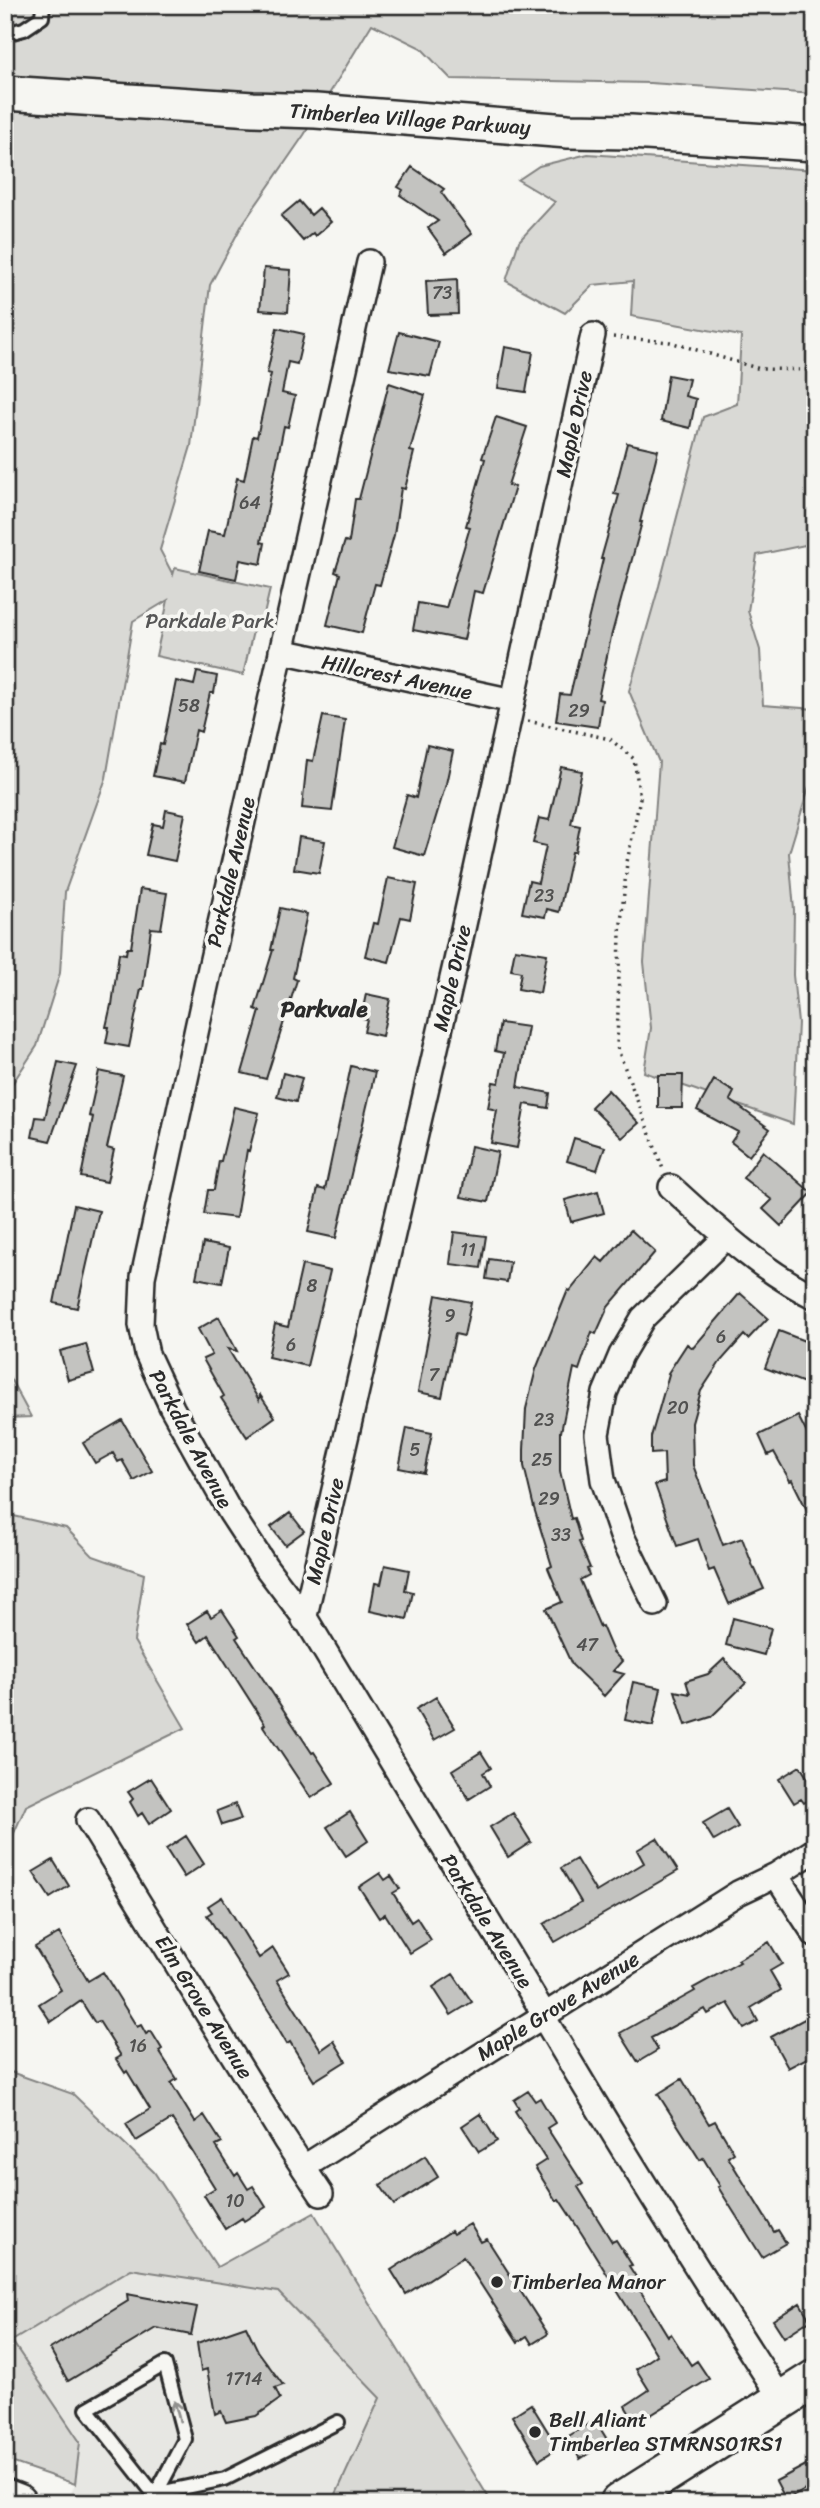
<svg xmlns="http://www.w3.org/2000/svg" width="820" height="2508" font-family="Sriracha,sans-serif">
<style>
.built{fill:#e7e7e3}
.green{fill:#d9d9d5;stroke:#828280;stroke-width:2}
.building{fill:#c3c3c0;stroke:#2b2b2b;stroke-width:2}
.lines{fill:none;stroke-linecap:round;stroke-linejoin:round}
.service-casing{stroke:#2b2b2b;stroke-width:18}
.minor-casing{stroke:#2b2b2b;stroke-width:28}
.secondary-casing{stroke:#2b2b2b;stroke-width:38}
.primary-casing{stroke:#2b2b2b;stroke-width:42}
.path{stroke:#2b2b2b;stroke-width:3.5;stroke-dasharray:2 5;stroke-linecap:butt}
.service{stroke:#f6f6f2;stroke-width:12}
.minor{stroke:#f6f6f2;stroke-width:23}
.secondary{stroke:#f6f6f2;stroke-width:33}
.primary{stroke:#f6f6f2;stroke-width:37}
.oneway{stroke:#90908e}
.poi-dot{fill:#2b2b2b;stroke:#f6f6f2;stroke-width:2.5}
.labels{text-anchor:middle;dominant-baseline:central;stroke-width:7;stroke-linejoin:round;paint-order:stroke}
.number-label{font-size:18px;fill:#515150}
.street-label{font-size:21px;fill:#2b2b2b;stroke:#f6f6f2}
.park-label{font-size:21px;fill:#565656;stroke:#f6f6f2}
.poi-label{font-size:21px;fill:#2b2b2b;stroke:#f6f6f2;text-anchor:start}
.neighbourhood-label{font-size:23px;font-weight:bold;fill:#2b2b2b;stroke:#f6f6f2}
</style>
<rect width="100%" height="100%" fill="#f6f6f2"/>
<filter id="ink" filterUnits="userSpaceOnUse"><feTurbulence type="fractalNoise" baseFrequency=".0143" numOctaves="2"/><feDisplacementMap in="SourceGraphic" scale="14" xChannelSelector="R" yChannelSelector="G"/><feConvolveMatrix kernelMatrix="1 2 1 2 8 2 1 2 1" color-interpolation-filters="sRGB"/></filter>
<g filter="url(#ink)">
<path class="built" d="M130,2269L278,2292L380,2399L332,2503H67L75,2484L12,2341Z"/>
<path class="green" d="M5,5H765L792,9L796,5H815V94L650,83L451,79L421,48L372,24L304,135L242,225L210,285L191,446L160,550L173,575L175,568L270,589L263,619L256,618L243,675L156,656L168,600L133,621L106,778L65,892L60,973L37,1046L12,1084L5,1133Z
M588,154L815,170V547L805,545L757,555L748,611L760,650L763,705L815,709V783L809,787L789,853L794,910L793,975L798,1023L793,1124L644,1072L651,1028L644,962L659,762L629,691L659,586L703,417L737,404L741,336L631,316L633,281L593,285L565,313L506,281L519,241L555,202L518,180L539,166Z
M5,1369L31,1417L5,1418Z
M5,1514L66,1528L93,1556L144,1574L134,1641L185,1728L26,1806L9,1844L5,1886Z
M5,2070L73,2094L154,2172L217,2267L314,2213L492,2503H332L380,2398L278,2292L131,2269L12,2341L80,2442L75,2484L5,2460Z"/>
<path class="building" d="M412,167L444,189L441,192L472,234L446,253L428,228L438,221L400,195L403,190L398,187Z
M299,201L311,215L319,208L331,222L315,236L313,233L303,241L281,216Z
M264,268L291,270L288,312L260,310Z
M457,279L458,314L428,315L426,281Z
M277,328L304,334L297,364L288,362L282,393L295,396L288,427L284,426L272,486L261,542L265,543L261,564L240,560L236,579L199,571L208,531L225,534L237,478L244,480L253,436L257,437L271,374L267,373Z
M399,332L439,342L430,376L389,369Z
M505,347L533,352L526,392L498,388Z
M668,375L689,379L685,396L696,399L690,428L661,421Z
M389,383L425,395L410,451L414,452L405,489L401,488L394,535L380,585L375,584L362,633L327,625L340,574L335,572L345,541L349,542L355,499H359Z
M496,417L527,427L508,485L515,487L483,593L474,591L464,640L413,630L418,603L446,608L470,527L466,526L485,459L482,458Z
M627,443L658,450L640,522H642L611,637L598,699L602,700L598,727L556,721L560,694L570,695L603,559H601L619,495L614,494Z
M197,672L217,676L214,693H210L201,732L196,730L185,782L153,776L160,744L163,745L176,681L194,685Z
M323,716L345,720L332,811L302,808L307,760L313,761Z
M427,745L453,751L446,784L424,856L392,847L407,795L416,798Z
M561,767L582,771L571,824L580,826L575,852H572L559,912L547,909L545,917L522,913L529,881L538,883L546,846L533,843L539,818L549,820Z
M166,810L185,814L175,861L146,855L153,824L163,826Z
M299,837L325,841L319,873L294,869Z
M388,878L417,884L410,919L401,917L389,962L365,956L373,923L378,924Z
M140,889L167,893L161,929L151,928L143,989H141L129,1047L106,1043L109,1027H106L111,1005H112L119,953L126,954L127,948H131Z
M280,908L307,914L293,978L297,980L266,1079L242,1073L260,1011L255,1009L273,950H271Z
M515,949L547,954L540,993L518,989L521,972L511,970Z
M366,994L390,999L382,1036L364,1032L367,1019L361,1018Z
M500,1023L528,1027L518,1087L550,1093L548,1108L525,1104L517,1148L491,1143L497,1110L488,1108L493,1082L499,1083L504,1053L495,1051Z
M58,1062L77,1066L50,1141L32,1137L36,1117L45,1118Z
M351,1066L375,1072L336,1238L308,1232L318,1188L325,1190Z
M99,1071L123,1076L107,1148L114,1150L107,1182L81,1177L93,1117L89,1116Z
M283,1073L302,1078L296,1102L277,1097Z
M658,1075H683L682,1108H658Z
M714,1080L734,1092L730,1100L770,1129L749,1156L731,1142L738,1132L697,1110Z
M608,1090L639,1123L622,1138L591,1107Z
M234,1107L259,1113L249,1151L247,1150L236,1218L204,1214L208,1190H214L219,1161H221Z
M574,1138L605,1147L597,1170L567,1161Z
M471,1146L498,1152L488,1202L461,1197Z
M763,1151L812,1193L781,1226L763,1209L772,1200L743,1178Z
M598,1191L604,1213L571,1222L565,1200Z
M74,1205L99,1211L77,1308L54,1303Z
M631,1230L655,1252L608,1307L596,1334L592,1332L579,1370L574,1368L561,1432H560V1471L571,1519L574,1518L581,1541L579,1542L590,1568L587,1569L589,1575L580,1580L600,1627L602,1626L613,1652L622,1661L613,1671L624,1674L604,1696L572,1665L546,1609L562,1602L548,1568L552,1566L534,1508L524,1466V1450L526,1409L536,1369L568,1290L570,1291L597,1257L603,1262Z
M454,1232L486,1236L481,1268L450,1264Z
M203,1243L229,1248L222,1283L196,1278Z
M489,1259L510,1262L507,1282L486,1279Z
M302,1265L330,1271L307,1366L268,1357L275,1324L288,1327Z
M740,1293L768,1318L748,1339L744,1335L720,1362L701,1391L692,1423L693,1465L723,1545L742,1538L754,1569H755L764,1589L729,1604L714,1569L709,1571L698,1539L677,1546L655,1485L665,1482L664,1453L651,1454V1437L669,1374L668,1373L687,1344L693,1348Z
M436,1295L471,1302L464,1336L455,1334L442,1397L418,1392Z
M219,1317L237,1351L228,1349L259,1400L260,1395L275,1417L247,1437L221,1398L224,1396L203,1359L212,1355L198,1329Z
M779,1331L815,1345V1387L765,1368Z
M86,1344L94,1373L68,1380L60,1351Z
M798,1416L815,1449V1526L792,1480L790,1481L774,1452L768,1455L759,1435Z
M122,1420L152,1471L134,1481L122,1460L118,1462L113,1453L95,1463L83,1443Z
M407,1428L432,1433L424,1473L399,1468Z
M290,1513L304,1531L285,1545L271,1527Z
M385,1565L409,1570L405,1590L413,1592L407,1619L370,1611L375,1583L381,1584Z
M222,1610L239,1636L236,1638L312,1753L314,1752L334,1783L311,1798L263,1726L265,1724L208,1635L199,1642L187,1624L207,1611L211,1617Z
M733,1618L771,1628L764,1655L726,1645Z
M724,1659L746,1683L711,1717L686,1725L675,1691L690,1694L686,1681L708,1674Z
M633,1682L661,1688L653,1726L625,1720Z
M436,1697L455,1728L434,1740L416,1709Z
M481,1752L491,1768L483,1773L490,1786L469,1799L452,1770Z
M800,1766L815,1790V1796L804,1803L801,1799L794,1803L779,1779Z
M151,1778L171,1809L149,1824L142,1813L138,1816L130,1802L133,1799L128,1792Z
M235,1804L241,1819L222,1825L217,1811Z
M727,1809L738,1827L714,1841L703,1823Z
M350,1812L368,1841L346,1856L327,1827Z
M513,1813L531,1842L508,1857L490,1827Z
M186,1836L204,1864L184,1877L166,1849Z
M657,1838L678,1871L555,1942L544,1924L581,1902L561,1868L576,1859L596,1892L644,1863L637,1850Z
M53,1860L69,1886L50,1898L33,1872Z
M380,1873L385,1880L391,1876L400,1889L393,1893L411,1922L417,1918L431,1940L410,1953L385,1914L379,1918L359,1887Z
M222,1897L259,1958L273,1948L289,1973L277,1980L321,2050L334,2041L346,2061L314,2081L290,2042L287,2044L271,2017L272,2016L207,1915L212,1912L208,1906Z
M59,1933L88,1981L103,1972L137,2027L141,2025L146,2034L151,2031L162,2049L159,2051L177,2079L171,2083L195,2122L204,2115L222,2143L216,2146L235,2176L238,2173L248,2189L253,2186L266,2207L244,2221L242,2218L225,2229L204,2195L215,2188L172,2119L136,2141L126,2124L150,2109L127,2071L125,2073L116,2059L121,2056L99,2021L95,2023L81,2001L51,2022L39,2004L61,1990L35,1947Z
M769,1942L782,1964L770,1971L781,1990L751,2008L758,2021L744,2029L728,2003L708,2014L705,2009L651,2038L658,2050L638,2062L620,2033L695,1991L693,1988L740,1962L738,1960Z
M453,1974L472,2002L451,2015L433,1987Z
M808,2017L815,2030V2054L788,2068L771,2037Z
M682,2079L709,2124L715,2121L734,2153L728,2157L774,2232L778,2230L786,2243L762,2257L718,2187L720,2186L703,2158L700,2160L658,2094Z
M528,2091L535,2101L540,2098L555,2123L547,2128L583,2184L578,2187L612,2242L616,2240L632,2265L629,2266L638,2280L635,2282L668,2336L671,2334L691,2365L697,2361L709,2379L636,2424L625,2406L649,2390L636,2369L657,2355L582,2234L559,2199L556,2201L535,2167L546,2160L515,2111L519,2108L514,2100Z
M480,2114L497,2141L479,2152L462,2126Z
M425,2156L438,2177L394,2205L380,2185Z
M470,2224L481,2242L487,2239L548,2334L532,2344L527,2336L518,2342L463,2257L406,2294L391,2270L451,2231L453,2234Z
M127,2294L197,2307L191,2335L156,2328L68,2381L50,2349L128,2301Z
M800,2303L810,2320L784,2337L773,2320Z
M246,2326L258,2351L283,2385L275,2388L280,2399L256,2416L226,2422L221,2411L215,2414L207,2369L201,2371L197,2343Z
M531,2404L558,2448L539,2460L512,2416Z
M595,2420L608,2441L580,2459L567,2437Z
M806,2465L815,2485L786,2500L776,2481Z"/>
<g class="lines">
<g class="service-casing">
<path id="service" d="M5,34L24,29L42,17L43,5
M154,2494L225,2479L338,2422
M151,2503L185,2439L165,2364L87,2409L154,2494"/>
</g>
<g class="minor-casing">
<path id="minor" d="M369,262L210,968L143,1277L141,1325L147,1354L172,1408L230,1512L266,1567L307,1621L544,2014V2018C620,2147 700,2274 782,2400
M281,651L513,701
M671,1187C716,1228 760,1270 815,1297
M655,1604L622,1536L603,1480L597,1434L605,1393L621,1355L643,1318L726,1237
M304,1620L456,961L593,335
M88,1820L285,2140L321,2194
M776,1875L815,1935
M304,2167L738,1893L776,1875L815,1850"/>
</g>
<g class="secondary-casing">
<path id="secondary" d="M5,93L253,109L316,111L568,131L631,132L815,144"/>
</g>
<g class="primary-casing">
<path id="primary" d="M5,2498L18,2503
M619,2503L815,2379"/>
</g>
<path class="path" d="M613,337L670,342L760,369L815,370
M528,721L610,739L634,759L640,798L627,862L620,933L617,1047L663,1169"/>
<use href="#service" class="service"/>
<use href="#minor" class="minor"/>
<use href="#secondary" class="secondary"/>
<use href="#primary" class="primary"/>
</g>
<defs><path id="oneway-shaft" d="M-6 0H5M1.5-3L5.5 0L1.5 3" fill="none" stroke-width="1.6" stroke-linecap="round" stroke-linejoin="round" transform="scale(1.75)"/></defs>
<use class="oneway" href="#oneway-shaft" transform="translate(177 2411) rotate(-105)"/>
</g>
<g class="poi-dot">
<circle cx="497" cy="2282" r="7"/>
<circle cx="535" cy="2432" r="7"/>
</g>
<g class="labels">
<g class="number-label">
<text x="442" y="293">73</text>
<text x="250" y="503">64</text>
<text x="189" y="706">58</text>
<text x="579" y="711">29</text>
<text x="544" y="896">23</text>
<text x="468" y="1250">11</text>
<text x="312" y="1286">8</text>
<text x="450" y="1316">9</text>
<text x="721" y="1337">6</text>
<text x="291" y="1345">6</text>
<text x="434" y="1375">7</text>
<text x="678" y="1408">20</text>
<text x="544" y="1420">23</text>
<text x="415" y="1450">5</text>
<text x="542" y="1460">25</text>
<text x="549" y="1499">29</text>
<text x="561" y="1535">33</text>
<text x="587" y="1645">47</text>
<text x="138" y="2046">16</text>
<text x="235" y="2201">10</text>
<text x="244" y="2379">1714</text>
</g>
<g class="street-label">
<text transform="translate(410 119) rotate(4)">Timberlea Village Parkway</text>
<text transform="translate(574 424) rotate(-78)">Maple Drive</text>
<text transform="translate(397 677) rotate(12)">Hillcrest Avenue</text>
<text transform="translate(231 872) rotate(-77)">Parkdale Avenue</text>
<text transform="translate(452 978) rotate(-77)">Maple Drive</text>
<text transform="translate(191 1439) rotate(62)">Parkdale Avenue</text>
<text transform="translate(325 1531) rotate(-77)">Maple Drive</text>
<text transform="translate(487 1921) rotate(58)">Parkdale Avenue</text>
<text transform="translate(558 2006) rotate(-32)">Maple Grove Avenue</text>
<text transform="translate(204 2007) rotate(58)">Elm Grove Avenue</text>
</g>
<g class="park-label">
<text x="210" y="621">Parkdale Park</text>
</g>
<g class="poi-label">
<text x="511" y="2282">Timberlea Manor</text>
<text x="549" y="2420">Bell Aliant<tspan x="549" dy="24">Timberlea STMRNS01RS1</tspan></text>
</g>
<g class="neighbourhood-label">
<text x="324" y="1009">Parkvale</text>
</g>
</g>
<rect width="820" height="2508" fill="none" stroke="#f6f6f2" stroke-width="28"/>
<rect x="14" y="14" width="792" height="2480" fill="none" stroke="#2b2b2b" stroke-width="2.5" filter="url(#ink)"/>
</svg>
